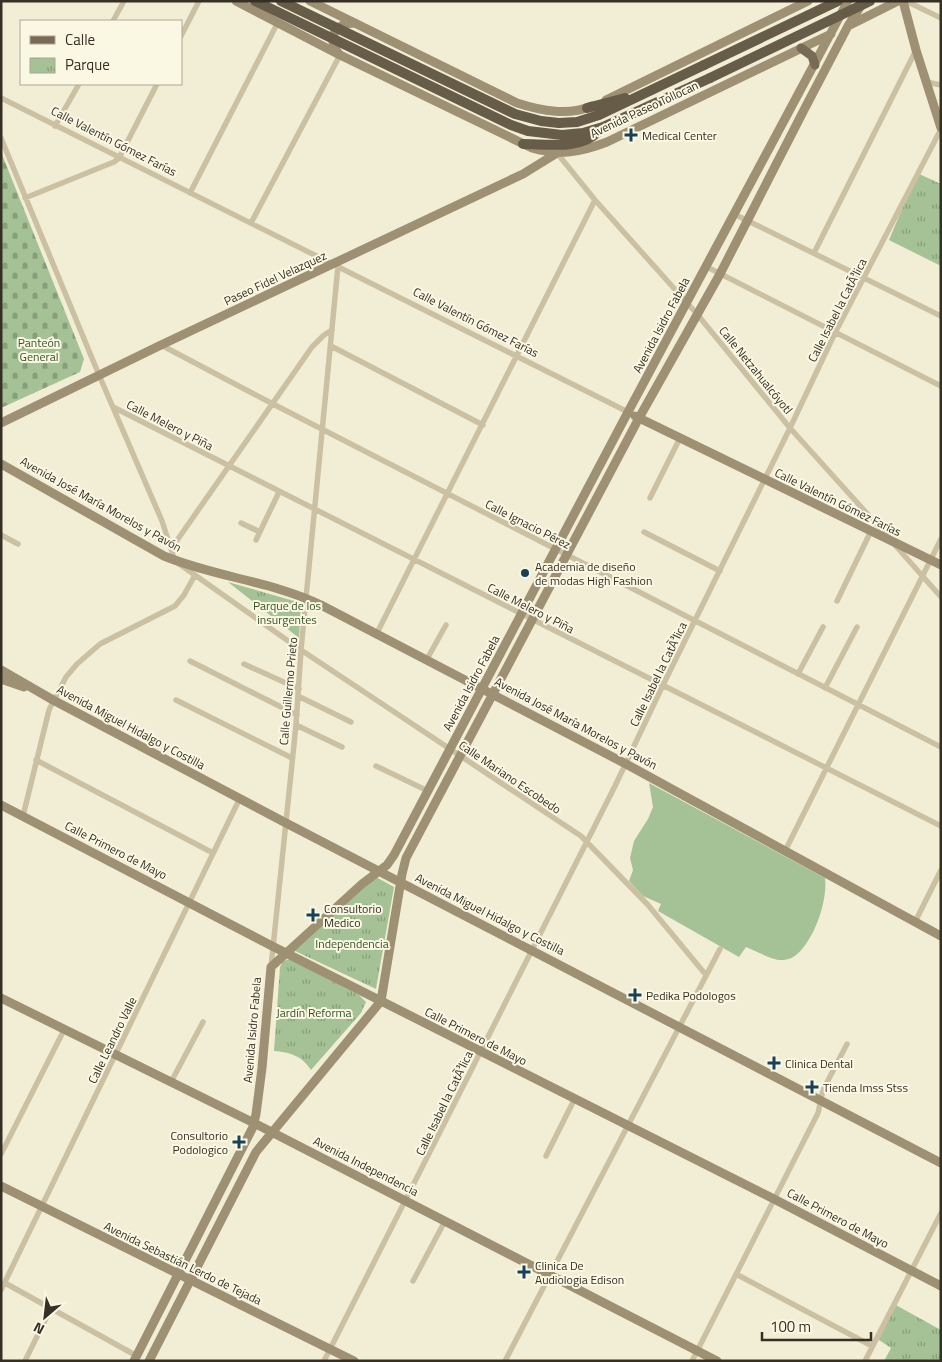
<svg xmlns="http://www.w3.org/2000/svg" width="942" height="1362" font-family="'Titillium Web',sans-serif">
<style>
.grass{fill:#a5c296}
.cemetery{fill:url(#cemetery-stones)}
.park{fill:url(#park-tufts)}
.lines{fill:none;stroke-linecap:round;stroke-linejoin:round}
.minor{stroke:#cbc1a2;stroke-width:5.5}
.secondary{stroke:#9e9073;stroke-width:9}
.primary{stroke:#786b55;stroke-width:9}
.trunk{stroke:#675c48;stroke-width:10}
.trunk-bridge{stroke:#675c48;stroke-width:10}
.poi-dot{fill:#184058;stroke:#faf7e3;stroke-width:2}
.labels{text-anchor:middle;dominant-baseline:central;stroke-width:4;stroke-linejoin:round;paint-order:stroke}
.street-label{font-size:12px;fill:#352f25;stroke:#faf7e3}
.poi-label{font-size:12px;fill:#352f25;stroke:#faf7e3;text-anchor:start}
.park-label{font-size:12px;fill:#365427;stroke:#faf7e3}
</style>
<defs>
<pattern id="cemetery-stones" width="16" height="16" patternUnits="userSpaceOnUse" patternTransform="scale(1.25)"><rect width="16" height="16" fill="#a5c296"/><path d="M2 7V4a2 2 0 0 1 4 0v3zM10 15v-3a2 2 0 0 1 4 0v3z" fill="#879e7a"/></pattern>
<pattern id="park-tufts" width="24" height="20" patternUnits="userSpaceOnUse" patternTransform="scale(1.25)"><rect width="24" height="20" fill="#a5c296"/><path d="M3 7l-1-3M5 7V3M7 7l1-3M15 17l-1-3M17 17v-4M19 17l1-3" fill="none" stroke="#879e7a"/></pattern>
</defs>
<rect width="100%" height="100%" fill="#f2eed6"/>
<path class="grass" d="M649,783L825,878C828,900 814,941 796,955C793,958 786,960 782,960C774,961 754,950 746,947L739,957L658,911L661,904L643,896L629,881L633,870L630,858L634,841L648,819L653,807Z"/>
<path class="cemetery" d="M1,152L84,359L80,372L1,408Z"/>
<path class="park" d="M917,173L941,184V262L939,265L889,240Z
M228,582L301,603L299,638Z
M376,877L394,887L376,989L295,951Z
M290,959L359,995L366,1002L361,1013L311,1070C302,1056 290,1052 274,1051L280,967L283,961Z
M894,1304L941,1330V1361H884L891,1348L876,1338Z"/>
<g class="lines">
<path class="minor" d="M906,1L941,18
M113,21L124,1
M181,36L199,1
M926,82L941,85
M1,98L628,412
M55,126L79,84
M1,138L99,375L162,521L175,561L301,650L581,836L648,905L706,975
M557,153L595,200L697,314L790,428L889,538
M190,193L277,24
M25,198L114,162L119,158L157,84
M734,214L941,316
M251,223L340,55
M814,253L916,50
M707,267L941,386
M161,345L273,404L941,747
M331,346L483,425
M113,407L941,826
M650,498L680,438
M241,523L260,532
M644,532L720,571
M1,535L18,544
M256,540L279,492
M895,545L941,597
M171,549L312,347L324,335L332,330
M837,601L871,531
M377,633L595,200
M427,659L446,625
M190,661L297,715
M244,664L299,689
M798,674L823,627
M825,688L857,627
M298,696L351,722
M176,700L292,758
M296,725L342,747
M36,760L213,853
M376,766L428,791
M23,816L49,710L66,677L77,664L100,644L175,606L184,595L195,575
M785,851L941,539
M915,922L941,870
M271,967L296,725L301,650L338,266
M171,1082L203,1022
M1,1154L64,1030
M546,1156L574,1100
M736,1274L872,1346
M413,1281L445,1221
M5,1283L137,1356
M1,1290L240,798
M25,1361L51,1308
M324,1361L615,786L663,685L790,428L835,333L941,129
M505,1361L720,949
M692,1361L818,1113L823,1090L847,1044
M865,1361L941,1213"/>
<path class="secondary" d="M236,1L340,55L532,148C559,156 581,152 607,142L831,34
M310,1L517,103C542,111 568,116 592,106
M903,1L916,50L941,128
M850,25L898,1
M340,55C326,39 334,23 355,23
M606,100L808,1
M635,416L941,565
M1,423L161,345L523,174L557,153
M1,464L164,556C215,577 271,581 321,605L626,764L941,936
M1,670L53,700L286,823L941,1163
M1,679L24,687
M1,805L272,946L774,1199L941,1286
M1,998L254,1123L717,1361
M1,1186L354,1361
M134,1361L253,1127L256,1114L262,1068L271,967L362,884L387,865L394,855L628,412L848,1
M149,1361L256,1152L381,1001L402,874L406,858L639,418L720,274L805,108L848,26L862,4"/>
<path class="primary" d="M801,48L812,56L815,65"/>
<path class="trunk" d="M587,108L625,98
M559,123L577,122L599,115L704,65
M562,135L583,133L603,127L710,78
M523,144C547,144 580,150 598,132"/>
<path class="trunk-bridge" d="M255,1L511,125L528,131L562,135
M281,1L515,114L541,121L559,123
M704,65L838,1
M710,78L870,1"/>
</g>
<g class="poi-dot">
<path d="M628.5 127.5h5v5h5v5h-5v5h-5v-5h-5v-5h5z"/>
<circle cx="525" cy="573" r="5"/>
<path d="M310.5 907.5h5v5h5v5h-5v5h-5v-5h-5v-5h5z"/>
<path d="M632.5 987.5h5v5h5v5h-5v5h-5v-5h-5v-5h5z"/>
<path d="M771.5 1055.5h5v5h5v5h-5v5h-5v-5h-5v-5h5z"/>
<path d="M809.5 1079.5h5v5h5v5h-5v5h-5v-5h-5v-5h5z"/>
<path d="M236.5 1134.5h5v5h5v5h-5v5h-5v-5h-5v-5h5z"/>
<path d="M521.5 1264.5h5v5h5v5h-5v5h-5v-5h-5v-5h5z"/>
</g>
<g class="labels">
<g class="street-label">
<text transform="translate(644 109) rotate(-25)">Avenida Paseo Tollocan</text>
<text transform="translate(114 141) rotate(27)">Calle Valentín Gómez Farías</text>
<text transform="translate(275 278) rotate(-25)">Paseo Fidel Velazquez</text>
<text transform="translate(837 310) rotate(-63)">Calle Isabel la CatÃ³lica</text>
<text transform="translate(476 322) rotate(27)">Calle Valentín Gómez Farías</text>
<text transform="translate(661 325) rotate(-62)">Avenida Isidro Fabela</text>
<text transform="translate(756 370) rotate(51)">Calle Netzahualcóyotl</text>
<text transform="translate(170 425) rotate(27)">Calle Melero y Piña</text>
<text transform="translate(838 502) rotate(26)">Calle Valentín Gómez Farías</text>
<text transform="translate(101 504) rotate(29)">Avenida José María Morelos y Pavón</text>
<text transform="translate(528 524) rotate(27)">Calle Ignacio Pérez</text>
<text transform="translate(531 608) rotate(27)">Calle Melero y Piña</text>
<text transform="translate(658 674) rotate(-64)">Calle Isabel la CatÃ³lica</text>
<text transform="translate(471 683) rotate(-62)">Avenida Isidro Fabela</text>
<text transform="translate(288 691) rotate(-85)">Calle Guillermo Prieto</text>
<text transform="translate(576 723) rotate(28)">Avenida José María Morelos y Pavón</text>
<text transform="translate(131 727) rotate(28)">Avenida Miguel Hidalgo y Costilla</text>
<text transform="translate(510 777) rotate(34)">Calle Mariano Escobedo</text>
<text transform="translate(116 850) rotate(27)">Calle Primero de Mayo</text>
<text transform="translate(490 914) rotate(27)">Avenida Miguel Hidalgo y Costilla</text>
<text transform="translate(252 1030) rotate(-85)">Avenida Isidro Fabela</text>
<text transform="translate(476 1036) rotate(27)">Calle Primero de Mayo</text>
<text transform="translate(112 1040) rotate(-64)">Calle Leandro Valle</text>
<text transform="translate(444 1103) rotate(-64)">Calle Isabel la CatÃ³lica</text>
<text transform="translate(366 1166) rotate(27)">Avenida Independencia</text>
<text transform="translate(838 1218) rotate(28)">Calle Primero de Mayo</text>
<text transform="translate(183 1263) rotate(26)">Avenida Sebastián Lerdo de Tejada</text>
</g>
<g class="poi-label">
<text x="642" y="135">Medical Center</text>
<text x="535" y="566">Academia de diseño<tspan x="535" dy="14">de modas High Fashion</tspan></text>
<text x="324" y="908">Consultorio<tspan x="324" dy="14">Medico</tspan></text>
<text x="646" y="995">Pedika Podologos</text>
<text x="785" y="1063">Clinica Dental</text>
<text x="823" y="1087">Tienda Imss Stss</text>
<text x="228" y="1135" text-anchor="end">Consultorio<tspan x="228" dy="14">Podologico</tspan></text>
<text x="535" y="1265">Clinica De<tspan x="535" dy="14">Audiologia Edison</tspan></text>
</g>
<g class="park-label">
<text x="39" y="342">Panteón<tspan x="39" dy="14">General</tspan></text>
<text x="287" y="605">Parque de los<tspan x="287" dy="14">insurgentes</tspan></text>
<text x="352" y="943">Independencia</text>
<text x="314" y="1012">Jardín Reforma</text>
</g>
</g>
<rect width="942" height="1362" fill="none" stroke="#352f25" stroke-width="5"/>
<rect x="20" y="20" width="162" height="65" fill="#faf7e3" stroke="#aba797"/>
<rect x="30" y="36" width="25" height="8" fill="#786b55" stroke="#aba797"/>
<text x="65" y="45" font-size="15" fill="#352f25">Calle</text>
<rect x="30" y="58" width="25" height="15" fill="url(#park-tufts)" stroke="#aba797"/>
<text x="65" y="70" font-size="15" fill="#352f25">Parque</text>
<g transform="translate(45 1317) rotate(208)" stroke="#faf7e3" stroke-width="4" paint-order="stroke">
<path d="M0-4L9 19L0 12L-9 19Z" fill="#352f25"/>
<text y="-8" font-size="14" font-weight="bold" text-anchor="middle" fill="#352f25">N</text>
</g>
<path d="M762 1332v8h109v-8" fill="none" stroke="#352f25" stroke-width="2.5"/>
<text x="770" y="1332" font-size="15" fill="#352f25" stroke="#faf7e3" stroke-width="4" paint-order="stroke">100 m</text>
</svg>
